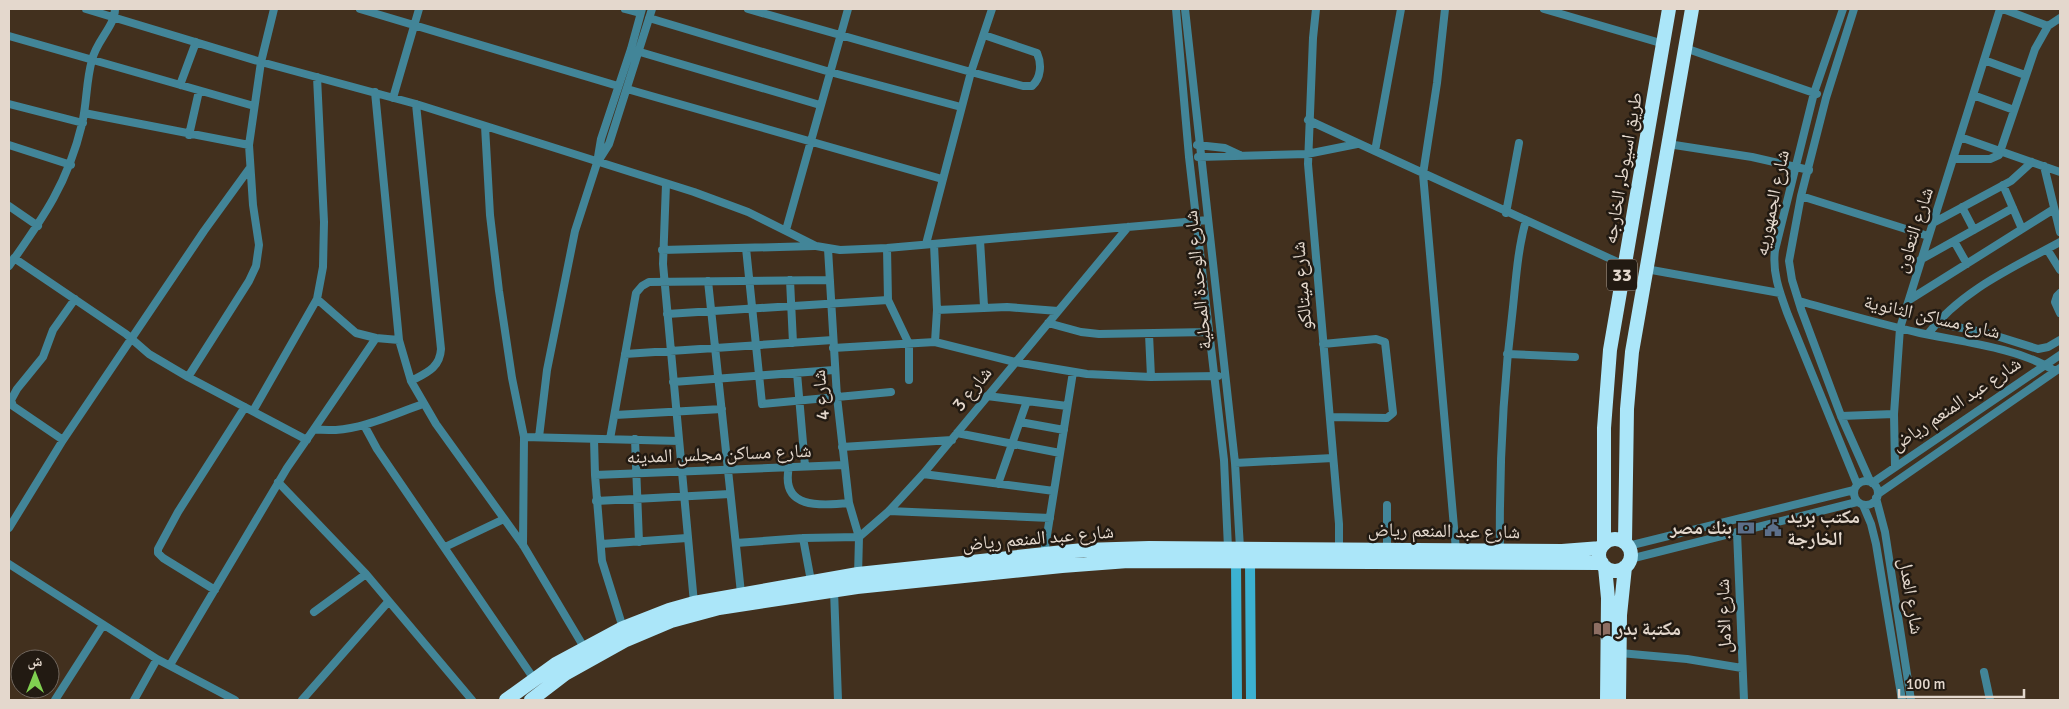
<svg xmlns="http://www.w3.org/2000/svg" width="2069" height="709" font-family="Signika,'Noto Naskh Arabic',sans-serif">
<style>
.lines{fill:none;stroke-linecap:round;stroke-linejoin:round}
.street{stroke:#428598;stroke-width:8}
.secondary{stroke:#3cb1d1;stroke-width:10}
.highway{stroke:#abe6f9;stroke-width:14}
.labels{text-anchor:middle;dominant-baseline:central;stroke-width:5;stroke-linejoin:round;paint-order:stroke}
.shield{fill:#221a12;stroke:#aa9f95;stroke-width:1}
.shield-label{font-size:18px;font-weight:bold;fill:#e4d8cd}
.street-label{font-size:19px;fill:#e4d8cd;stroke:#221a12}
.poi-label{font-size:19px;font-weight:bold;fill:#e4d8cd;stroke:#221a12;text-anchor:start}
</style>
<rect width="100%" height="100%" fill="#42301e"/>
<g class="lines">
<path class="street" d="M86,9L261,62L416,104L694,192L748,212L816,246L840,250L887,248L1208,220
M360,9L618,86
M625,9L640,13
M748,9L971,72L1023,86H1032C1041,78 1042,64 1037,53L984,35
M1176,9L1189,157L1224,460L1228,548
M1185,9L1235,463L1240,548
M1316,9L1313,38L1308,164L1339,524V552
M1445,9L1437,83L1423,174L1456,550
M1544,9L1664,44
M1843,9L1814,93L1775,250C1772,273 1780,293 1788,315L1857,484
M1854,9L1826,98L1801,196L1789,261L1792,280L1801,309L1841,416L1870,481
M2003,9L2048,26
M649,18L830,72L961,107
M9,36L254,106
M1685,48L1817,94
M640,52L820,105
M1984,60L2025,75
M317,77L324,222L323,267L317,299L356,333L376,338L399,340
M180,85L196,42
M627,89L942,179
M375,92L399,340L411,381L436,424L523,545L585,649
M1973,95L2014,110
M393,98L419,9
M9,104L83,123
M84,113L249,145
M1308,120L1375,151L1401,9
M485,126L490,215L499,291L512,378L524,437L523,545
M189,135L199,91
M1960,137L2060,172
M1668,144L1752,157L1809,170
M9,145L71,165
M1197,145L1225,148L1240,155
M1375,151L1624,265
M1198,157L1307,154L1357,144
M1953,159H1990L1999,155L2035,49L2048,26L2060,18
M597,163L609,144L652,9
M2044,166L2060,232
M666,184L663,264L694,603
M2003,185L2022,229
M1801,196L1928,236
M9,206L38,226
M1962,207L1974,230
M1506,213L1519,143
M1933,223L2011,181L2032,162
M786,230L848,9
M980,240L984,306
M1954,241L1967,264
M926,244L971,72L992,9
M934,244L937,310L935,342
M746,248L762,404L891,392
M887,248L888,300L909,344V380
M2047,249L2060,270
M662,250L815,246
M14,258L126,334L149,354L188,377L307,440
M1920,260L2013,208
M9,266C43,218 68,183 82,124C87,103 86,81 92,60C96,41 115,26 115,9
M1646,269L1780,293
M790,280L793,343
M708,281L741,593
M2060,293L2057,296L2055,302L2060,313
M1909,300L2054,209
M1799,301C1839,312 1880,324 1920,333C1963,342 2019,348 2055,371
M937,310L1007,307L1058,311
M667,314L888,300
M1048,323L1081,332L1099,334L1208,332
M1937,323L1987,333L2038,349L2048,347L2060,340
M1149,334L1151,377
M1928,334C1960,291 2014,267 2060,242
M1323,344L1376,339L1385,342L1393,413L1387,418L1330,417
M833,348L935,342L1015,362L1087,374L1151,377L1218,376
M625,354L833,340
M1507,354L1575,357
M797,373L805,466
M188,377L249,281L256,266L259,245L253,205L249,145L261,62L274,9
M411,381C426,373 440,368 441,349L416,104
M673,382L834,370
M987,396L1067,406
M253,411L317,299
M615,415L722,409
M1841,416L1894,414
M1020,422L1064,430
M364,425L377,449L534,679
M314,429L376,338
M957,433L1060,453
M524,437L679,441
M539,437L547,370L575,231L597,163L601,139L631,49L642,9
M594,439L595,475L602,561L623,628
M610,439L636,293L642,286L649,282L830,280
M635,439L639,542
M63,440L13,406L11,400L17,389L43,357L53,330L75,299
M842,447L952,440
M1235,463L1333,458
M789,467C780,509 820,506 849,503
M1895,467L1894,414L1900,328L2000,9
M923,474L1054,491
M595,475L844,465
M1854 493a12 12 0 1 1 24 0a12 12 0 1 1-24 0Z
M278,482L366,574L472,700
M1872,483L2060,355
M998,484L1027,401
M1878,494L2060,368
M1876,498L1885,532L1911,700
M596,501L730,494
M1863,505L1871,524L1876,544L1902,700
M889,511L1050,518
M9,528L63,440L204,231L249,169
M1737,532L1744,700
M803,538L811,581
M736,543L803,538L859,537L849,503L837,397L828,249
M601,544L687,538
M1628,546L1854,490
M445,547L504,519
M1387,548V505
M1500,551C1499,469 1503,388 1513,307C1516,278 1518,248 1526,220
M1044,554L1073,372
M1630,559L1857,502
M9,564L157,659L235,700
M858,576L859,537L889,511L923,474L1128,227
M215,590L163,558L158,553V549L178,512L245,407
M834,590L838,700
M314,612L366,574
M1620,653L1687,659L1742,668
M170,665L287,468L314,429C352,435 388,416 423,404
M1984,672L1990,700
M55,700L103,625
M134,700L157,659
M302,700L388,602"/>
<path class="secondary" d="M1236,561L1237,700
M1250,561L1251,700"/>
<path class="highway" d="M1599 555a16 16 0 1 1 32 0a16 16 0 1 1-32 0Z
M1625,542L1627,409L1632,352L1692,9
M1604,544V428L1610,350L1669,9
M1605,567L1608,598L1607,700
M506,700L556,664L623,628L669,610L694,603L858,574L1083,550L1149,548L1562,551L1601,548
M531,700L565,674L626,640L671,621L719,608L857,587L1062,566L1128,561L1602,563
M1619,700L1620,615L1625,567"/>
</g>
<defs>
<g id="bank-bare" transform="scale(1.35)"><path d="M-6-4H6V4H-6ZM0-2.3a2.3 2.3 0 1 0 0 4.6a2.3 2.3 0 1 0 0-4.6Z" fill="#5c6f8a" stroke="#221a12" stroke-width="2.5" paint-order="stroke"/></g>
<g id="civic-bare" transform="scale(1.35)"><path d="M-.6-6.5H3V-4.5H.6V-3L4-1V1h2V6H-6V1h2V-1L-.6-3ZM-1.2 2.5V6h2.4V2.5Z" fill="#5c6f8a" stroke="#221a12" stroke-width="2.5" paint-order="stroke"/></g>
<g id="library-bare" transform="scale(1.35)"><path d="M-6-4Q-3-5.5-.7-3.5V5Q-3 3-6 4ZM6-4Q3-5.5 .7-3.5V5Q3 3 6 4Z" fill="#8d6e63" stroke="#221a12" stroke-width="2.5" paint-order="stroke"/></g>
</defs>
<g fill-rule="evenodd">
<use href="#bank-bare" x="1746" y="528"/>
<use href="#civic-bare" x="1773" y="528"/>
<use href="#library-bare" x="1602" y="629"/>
</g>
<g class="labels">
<rect class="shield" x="1607" y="259.5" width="30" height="31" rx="4"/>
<g class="shield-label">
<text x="1622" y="275">33</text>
</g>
<g class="street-label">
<text transform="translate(1623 168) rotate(-80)">طريق اسيوط, الخارجه</text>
<text transform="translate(1772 203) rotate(-78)">شارع الجمهوريه</text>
<text transform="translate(1914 230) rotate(-72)">شارع التعاون</text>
<text transform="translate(1198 280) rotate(-96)">شارع الوحدة المحلية</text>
<text transform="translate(1302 286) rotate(-95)">شارع ميتالكو</text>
<text transform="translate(1932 317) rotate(13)">شارع مساكن الثانوية</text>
<text transform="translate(972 389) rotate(-51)">شارع 3</text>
<text transform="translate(821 395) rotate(-95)">شارع 4</text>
<text transform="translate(1956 404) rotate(-34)">شارع عبد المنعم رياض</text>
<text transform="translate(719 454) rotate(-2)">شارع مساكن مجلس المدينه</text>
<text transform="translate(1444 531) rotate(1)">شارع عبد المنعم رياض</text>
<text transform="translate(1038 538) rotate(-5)">شارع عبد المنعم رياض</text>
<text transform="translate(1911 596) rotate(81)">شارع العدل</text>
<text transform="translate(1724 616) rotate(-92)">شارع الامل</text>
</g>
<g class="poi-label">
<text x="1787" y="517">مكتب بريد<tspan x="1787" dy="22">الخارجة</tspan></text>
<text x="1732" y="528" text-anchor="end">بنك مصر</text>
<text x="1616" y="629">مكتبة بدر</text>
</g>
</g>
<rect width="2069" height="709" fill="none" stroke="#e4d8cd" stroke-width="20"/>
<g transform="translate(35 674)"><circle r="24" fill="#221a12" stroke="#70665d"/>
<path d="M0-4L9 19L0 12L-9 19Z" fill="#80d051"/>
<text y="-8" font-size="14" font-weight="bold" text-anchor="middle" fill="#e4d8cd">ش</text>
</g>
<path d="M1899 689v8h125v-8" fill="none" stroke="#e4d8cd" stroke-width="2.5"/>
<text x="1906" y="689" font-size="15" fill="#e4d8cd" stroke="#221a12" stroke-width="4" paint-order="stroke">100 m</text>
</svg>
